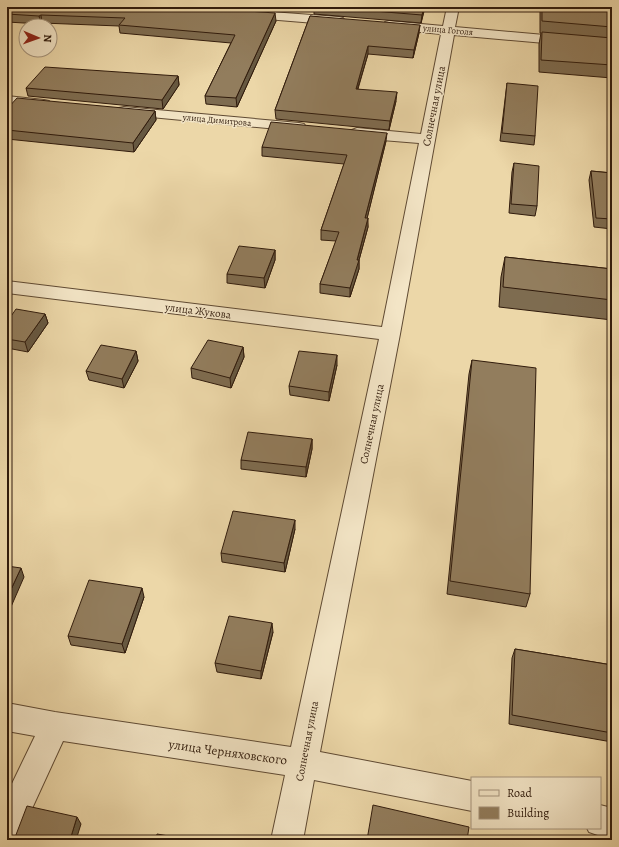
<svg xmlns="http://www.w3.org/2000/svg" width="619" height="847" font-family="Alegreya,serif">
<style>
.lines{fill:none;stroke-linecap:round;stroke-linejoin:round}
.minor-casing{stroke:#5f4a33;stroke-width:2}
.minor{fill:#f3e5c6;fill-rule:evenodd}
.wall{fill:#7e6c50;stroke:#301b0c}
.shaded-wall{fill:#665841;stroke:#301b0c}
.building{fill:#927d5d;stroke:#301b0c}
.labels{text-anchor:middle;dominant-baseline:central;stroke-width:3;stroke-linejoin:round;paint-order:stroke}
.far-street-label{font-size:9px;fill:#301b0c;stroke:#f3e5c6}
.street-label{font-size:11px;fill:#301b0c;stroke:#f3e5c6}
.near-street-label{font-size:13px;fill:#301b0c;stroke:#f3e5c6}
</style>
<rect width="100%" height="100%" fill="#ecd7a8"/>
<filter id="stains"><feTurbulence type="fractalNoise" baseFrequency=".005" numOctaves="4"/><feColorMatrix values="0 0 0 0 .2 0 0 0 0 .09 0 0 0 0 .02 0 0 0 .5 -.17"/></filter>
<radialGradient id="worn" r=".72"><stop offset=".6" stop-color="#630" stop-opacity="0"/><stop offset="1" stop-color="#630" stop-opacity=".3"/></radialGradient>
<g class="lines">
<g class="minor-casing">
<path id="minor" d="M447,7H459L455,27L612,41V49L454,35L400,334L320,752L472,781V811L314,780L303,840H271L285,775L63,741L18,839L7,840V794L35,736L7,731V703L55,712L291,747L379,339L7,293V281L382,327L419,143L357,138L352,136L349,133L352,130L357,128L421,134L441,34L389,29L385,28L383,25L385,22L389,21L443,26Z
M245,10L339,17L343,18L345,21L343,24L339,25L241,17L239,14L241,11Z
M7,96L44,100L49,101L51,104L49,107L44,108L7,104Z
M124,107L299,123L304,124L306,127L304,130L299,131L119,114L117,111L119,108Z
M600,805L612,808V840L589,832L587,828H600Z"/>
</g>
<use href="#minor" class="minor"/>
</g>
<path class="wall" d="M7,7L276,21L237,107L206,104L205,96L231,43L120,33L119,26L42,23L41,24L7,22Z
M228,7H282L280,11Z
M314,7H425L421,23L314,14Z
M540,7H612V78L539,72V44L541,33H540Z
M310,16L419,33L413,58L368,54L358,89L396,101L389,130L276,119L275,110Z
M178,76L179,85L163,109L28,96L26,88Z
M507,83L535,136L534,145L500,141Z
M7,109L155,111L156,120L134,152L7,139Z
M386,141L367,218L368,227L359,260V269L350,297L320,293V284L336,241L321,240V230L344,164L262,156V147Z
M514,163L537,206L535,216L509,213L512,172Z
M591,171L612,173V229L594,227L589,180Z
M275,250V260L265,288L227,283V274Z
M505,257L612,269V320L499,307L501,277Z
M45,314L48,323L28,352L7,348V322Z
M243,347L244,357L231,388L192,378L191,368Z
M136,351L138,361L124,388L89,380L86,371Z
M472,360L530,594L526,607L447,594L469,374Z
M337,365L329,401L290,395L289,386Z
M312,439V449L306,477L241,469V460Z
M295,529L285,572L222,562L221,553Z
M144,597L125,653L71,645L68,636Z
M273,632L261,679L217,672L215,663Z
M515,649L612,665V742L509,724L512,658Z"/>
<path class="shaded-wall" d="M424,7H425L421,23L422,15Z
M275,13L276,21L237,107L236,98Z
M41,15L42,23L41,24L39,16Z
M420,25L419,33L413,58L414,50Z
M368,46V54L355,97L356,89Z
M178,76L179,85L163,109L162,100Z
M397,92L396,101L389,130L390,121Z
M155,111L156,120L134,152L133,143Z
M387,133L386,141L365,227V218Z
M368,218V227L359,260V269L350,297V288Z
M275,250V260L265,288L264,278Z
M45,314L48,323L28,352L25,342Z
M243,347L244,357L231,388L230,378Z
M136,351L138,361L124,388L122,379Z
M337,355V365L329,401V392Z
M312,439V449L306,477V467Z
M295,520V529L285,572L284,563Z
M21,568L24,577L7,616V598Z
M142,588L144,597L125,653L122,644Z
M272,623L273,632L261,679V671Z
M77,817L81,824L76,840H70Z"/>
<path class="building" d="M7,7H193L275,13L236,98L205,96L235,35L119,25L125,18L41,15L39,16L7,14Z
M325,7H424L422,15Z
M542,7H612V27L542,21Z
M310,16L420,25L414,50L368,46L356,89L397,92L390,121L275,110Z
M542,32L612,38V65L541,60Z
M45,67L178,76L162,100L26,88Z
M507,83L538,86L535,136L502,133Z
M17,98L155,111L133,143L7,130V109Z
M271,122L387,133L365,218H368L357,260H359L350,288L320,284L339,232L321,230L347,155L262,147Z
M514,163L539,166L537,206L511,204Z
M591,171L612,173V219L596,218Z
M239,246L275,250L264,278L227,274Z
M505,257L612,269V300L503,287Z
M16,309L45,314L25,342L7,339V322Z
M208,340L243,347L230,378L191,368Z
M101,345L136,351L122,379L86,371Z
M299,351L337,355L329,392L289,386Z
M472,360L536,368L530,594L450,581Z
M248,432L312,439L306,467L241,460Z
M233,511L295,520L284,563L221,553Z
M7,566L21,568L7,598Z
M89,580L142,588L122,644L68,636Z
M229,616L272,623L261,671L215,663Z
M515,649L612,665V733L512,715Z
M373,805L469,827L467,840H367Z
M27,806L77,817L70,840H14Z
M157,834L192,840H156Z"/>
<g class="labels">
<g class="far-street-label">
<text transform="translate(448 30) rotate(5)">улица Гоголя</text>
<text transform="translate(217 120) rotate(5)">улица Димитрова</text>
</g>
<g class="street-label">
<text transform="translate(434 106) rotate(-79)">Солнечная улица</text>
<text transform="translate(198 311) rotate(7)">улица Жукова</text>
<text transform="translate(372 424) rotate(-78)">Солнечная улица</text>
<text transform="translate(307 741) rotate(-79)">Солнечная улица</text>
</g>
<g class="near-street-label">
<text transform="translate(228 752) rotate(8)">улица Черняховского</text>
</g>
</g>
<rect width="619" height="847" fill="none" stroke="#ecd7a8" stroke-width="24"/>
<rect x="8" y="8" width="603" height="831" fill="none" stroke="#301b0c" stroke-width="2"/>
<rect x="12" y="12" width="595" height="823" fill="none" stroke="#301b0c"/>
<rect x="471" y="777" width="130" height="52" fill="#f3e5c6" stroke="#a5947c"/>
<rect x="479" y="790" width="20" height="6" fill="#f3e5c6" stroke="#a5947c"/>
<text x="507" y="797" font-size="12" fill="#301b0c">Road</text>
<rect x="479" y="807" width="20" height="12" fill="#927d5d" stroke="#a5947c"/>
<text x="507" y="817" font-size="12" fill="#301b0c">Building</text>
<g transform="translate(38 38) rotate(92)"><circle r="19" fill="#f3e5c6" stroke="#a5947c"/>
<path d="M0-3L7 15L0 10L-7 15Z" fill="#8f2418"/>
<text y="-6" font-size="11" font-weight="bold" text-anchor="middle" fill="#301b0c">N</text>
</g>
<rect width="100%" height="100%" filter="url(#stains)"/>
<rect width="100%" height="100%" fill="url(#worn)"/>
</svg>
